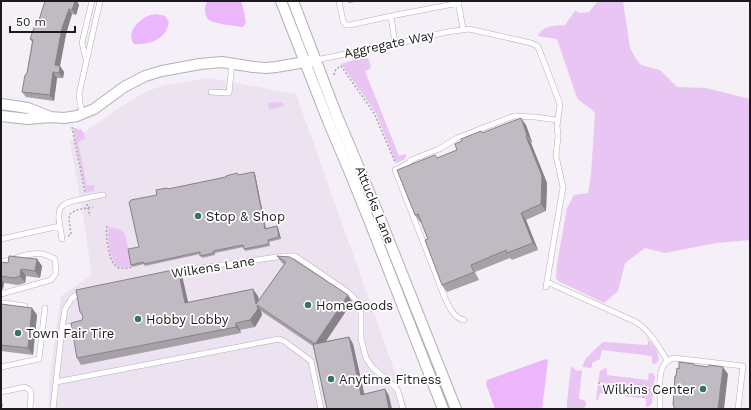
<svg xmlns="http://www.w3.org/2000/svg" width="751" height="410" font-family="'Work Sans',sans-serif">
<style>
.built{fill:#ece2f0}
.green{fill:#e9c5f4}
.water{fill:#ebb6fb}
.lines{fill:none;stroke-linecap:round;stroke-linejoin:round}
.service-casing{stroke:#b4aeb5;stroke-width:6}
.minor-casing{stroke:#b4aeb5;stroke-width:12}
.path{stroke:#a9a4aa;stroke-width:1.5;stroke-dasharray:2 2;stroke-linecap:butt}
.service{stroke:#fff;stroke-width:5}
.minor{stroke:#fff;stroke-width:10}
.wall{fill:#a5a1a7}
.shaded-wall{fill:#868388}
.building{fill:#c0bbc2;stroke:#868388}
.poi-dot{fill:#37735e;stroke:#fff;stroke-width:1.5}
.labels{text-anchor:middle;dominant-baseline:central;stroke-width:3.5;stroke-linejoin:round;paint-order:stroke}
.street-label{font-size:13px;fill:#1c1a1d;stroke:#fff}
.poi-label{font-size:13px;fill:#1c1a1d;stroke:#fff;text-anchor:start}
</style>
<rect width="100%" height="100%" fill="#f5eff7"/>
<path class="built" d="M209,78L296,94L408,409H49V381L61,296L92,275L82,209L70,142L125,104L145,92L164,85Z"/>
<path class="green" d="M598,1H623L630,48L635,57L641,65L660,70L677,87L706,88L750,99V240L716,243L665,253L645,248L625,263L618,291L604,303L558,281L556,278L557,264L567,208L574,195L588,193L591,174L595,113C590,107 582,104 577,98L557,39L538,36C543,25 555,26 565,25L575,11L581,13L589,12Z
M365,57L368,58L371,67L370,69L365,71L399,156L406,154C407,160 401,161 396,163L376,113L342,65L340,64Z
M280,102L283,103L284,106L270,109L269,108L268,104L270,103Z
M73,128H76L79,130L81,129L84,133L85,139L78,142L87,186L94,185V190L93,191L86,193Z
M108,227L120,229L125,234L132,266C128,267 123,268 119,267C110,263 107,235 108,227Z
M646,338C652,343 663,355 657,363L655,364L652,363V356L602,350L600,359L592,363V367L591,368L582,367L586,358L603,342H605L646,345L648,344V341Z
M571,366L577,371L582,370L579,399L584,400L586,402V406L583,408H578V409H567V402Z
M605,368L607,369V375L648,380L649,373H653L655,377L653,388L644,387L636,388L626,384L615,386L610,383L598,382L600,371Z
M598,385L609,386L615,388L626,386L635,390L642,389V391L641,398L600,393L598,400L597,401L596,399Z
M645,390H653L652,404L649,406L646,407V399L644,398Z"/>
<path class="water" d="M207,1H240L242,3L246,22L244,26L241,27C233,25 217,24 211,21C204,18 204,7 207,1Z
M157,14L165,16L169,22C168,25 167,29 166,31C159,42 145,45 134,44C126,33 137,21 148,16C151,14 154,15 157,14Z
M546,359L548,360L542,409H495L486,384L487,380Z"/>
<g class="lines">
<g class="service-casing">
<path id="service" d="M339,1L343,21L346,25H350L391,16L459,3
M458,1L463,29
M391,16L395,44
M86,59L82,43L92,1
M316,60L395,44L447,32L469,29L531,43L537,46L539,49L560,104L557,126L558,136L556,156L563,187L546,287
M211,92L229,93L232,63
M83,114L80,104L79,94L100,1
M60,226L62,239
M1,239L60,226C56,208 61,203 78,200C86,198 94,196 103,195
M1,262C13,260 31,251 43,254C47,255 51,257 55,259L56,273L51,280L1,294
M174,273L201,268L284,256H295L348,292L356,300L359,304L361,313V339L366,358L372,367L395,387L398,391L403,409
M547,282L636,322C650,331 658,346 667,360
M1,303H5L25,306
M464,320C454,318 449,307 445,298L395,170L407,164L411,160L439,149L457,138L514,116L535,117L557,120
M62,328L77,325
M1,367L39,359L45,308
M56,382L279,339L284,341L311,361L321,409
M1,392L25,387L28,389L31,392L30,409
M53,409L62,328L65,309L72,298L82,292
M660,409C661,394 654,362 674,358L743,366L738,409"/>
</g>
<g class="minor-casing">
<path id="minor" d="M281,1L328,121L348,168L369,220L443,409
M293,1L337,116L378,213L456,409
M1,104L28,108L48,116
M1,116L28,119L50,117L64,118L77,116L94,109L124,87L145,76L162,71L200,64L222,62L253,67L266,68L276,67L311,61"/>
</g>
<path class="path" d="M334,75L336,69L341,66L374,113L395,162
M72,127L85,192
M87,204L90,216
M107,226C105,234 109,254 112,261C114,264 116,267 119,268C124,269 128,268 132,267
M68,236L71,235L69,218L70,214L76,210L93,207
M598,383L608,384L615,387L625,385L635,389L641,388L653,390
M643,398L644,388"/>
<use href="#service" class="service"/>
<use href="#minor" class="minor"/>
</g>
<path class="wall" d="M77,1L79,5L76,15L72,14L66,34L60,66L64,72L63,78H57L54,101L26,97L22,92L27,73L32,42L30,39L39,20Z
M348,1H360L349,3Z
M526,125L532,142L531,143L547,183L546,211L526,220L538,250L512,260L510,258L475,272L479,280L447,292L442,285L428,239L421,222H420L415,215L438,158L457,150L462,141L482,133Z
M237,173L238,175L255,174L266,228L277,226L278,228L281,239L269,242L270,246L245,251L244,247L215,253V255L202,258L200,254L145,266L144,264L132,267L131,265L139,247L157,195L168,189L226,177Z
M277,256L348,295L352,302L326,341L349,337L353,344L364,394L385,389L389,396L327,409L313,346L261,311L262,315L255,327L240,330L241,333L81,365L77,358L82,320L83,317L80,312L182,276L188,303L258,296L259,301L284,264L282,263Z
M37,259L42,266L40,278L26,276L25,283L18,285L4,283L3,289L1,290V262L8,263Z
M1,304L32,308L37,315L33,355L1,351Z"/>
<path class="shaded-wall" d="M74,1H77L79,5L76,15L72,10Z
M69,9L72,14L66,34L59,71L55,65L62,28Z
M60,66L64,72L63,78L59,73Z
M53,72L57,78L54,101L50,95Z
M521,118L526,125L532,142L527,135Z
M526,136L531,143L547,183L546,211L541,204Z
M254,172L255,174L266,230L265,229Z
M521,213L526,220L538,250L533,243Z
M277,226L278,228L281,239L279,237Z
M37,259L42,266L40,278L35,271Z
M21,269L26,276L25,283L20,276Z
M178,269L182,276L190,310L185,303Z
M1,279L4,283L3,289L1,286Z
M253,289L258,296L260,307L256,304Z
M348,295L352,302L320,350L315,344Z
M257,305L261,311L262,315L255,327L250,320Z
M32,308L37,315L33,355L28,348Z
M236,323L240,330L241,333L236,327Z
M349,337L353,344L366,401L361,395Z
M723,367L728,374L724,409H718Z
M385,389L389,396L392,409H389Z
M1,398L3,407L1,404Z"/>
<path class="building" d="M45,1H75L72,10L69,9L62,28L55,65L60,66L59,73L53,72L50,95L22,92L25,75L27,73L33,40L30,39L37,19L39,20Z
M521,118L527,135L526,136L542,176L541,204L521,213L533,243L507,253L506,250L471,265L474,272L442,285L425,240L428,239L418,214L415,215L397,170L435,155L437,158L457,150L455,144L462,141L461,139L481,131L482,133Z
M254,172L265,229L277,226L279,237L268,240L269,244L244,249L243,245L213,251L214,253L200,256V252L144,264L143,262L131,265L128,249L139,247L129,202L131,201V200L157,195L156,190L167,188L168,189L226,177V176L237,173L238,175Z
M9,256L37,259L35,271L21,269L20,276L14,278L1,276V262L8,263Z
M277,256L290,257L348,295L315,344L349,337L361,395L385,389L389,409H327L313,344H315L257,305L258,309L250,320L236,323V327L77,358L71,323L82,320L83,317L82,314L80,312L76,290L178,269L185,303L253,289L256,304L286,262Z
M1,304L32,308L28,348L1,345Z
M679,362L694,364V365L708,367L709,365L723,367L718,409H674V405H673L675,376H676L677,368L679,369Z"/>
<g class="poi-dot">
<circle cx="198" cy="216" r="4"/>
<circle cx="308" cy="305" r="4"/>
<circle cx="138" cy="319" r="4"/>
<circle cx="18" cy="333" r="4"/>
<circle cx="331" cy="379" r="4"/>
<circle cx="703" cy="389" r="4"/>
</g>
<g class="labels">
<g class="street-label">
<text transform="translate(389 44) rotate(-12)">Aggregate Way</text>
<text transform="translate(375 205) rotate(68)">Attucks Lane</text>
<text transform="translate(213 267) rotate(-9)">Wilkens Lane</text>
</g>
<g class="poi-label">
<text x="206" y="216">Stop &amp; Shop</text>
<text x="316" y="305">HomeGoods</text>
<text x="146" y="319">Hobby Lobby</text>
<text x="26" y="333">Town Fair Tire</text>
<text x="339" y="379">Anytime Fitness</text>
<text x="695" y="389" text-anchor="end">Wilkins Center</text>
</g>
</g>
<rect width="751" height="410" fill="none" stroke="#1c1a1d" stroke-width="4"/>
<path d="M10 26v6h65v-6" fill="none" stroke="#1c1a1d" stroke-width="2"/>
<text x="16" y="26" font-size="12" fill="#1c1a1d" stroke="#ffffff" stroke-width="3" paint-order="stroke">50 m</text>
</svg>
